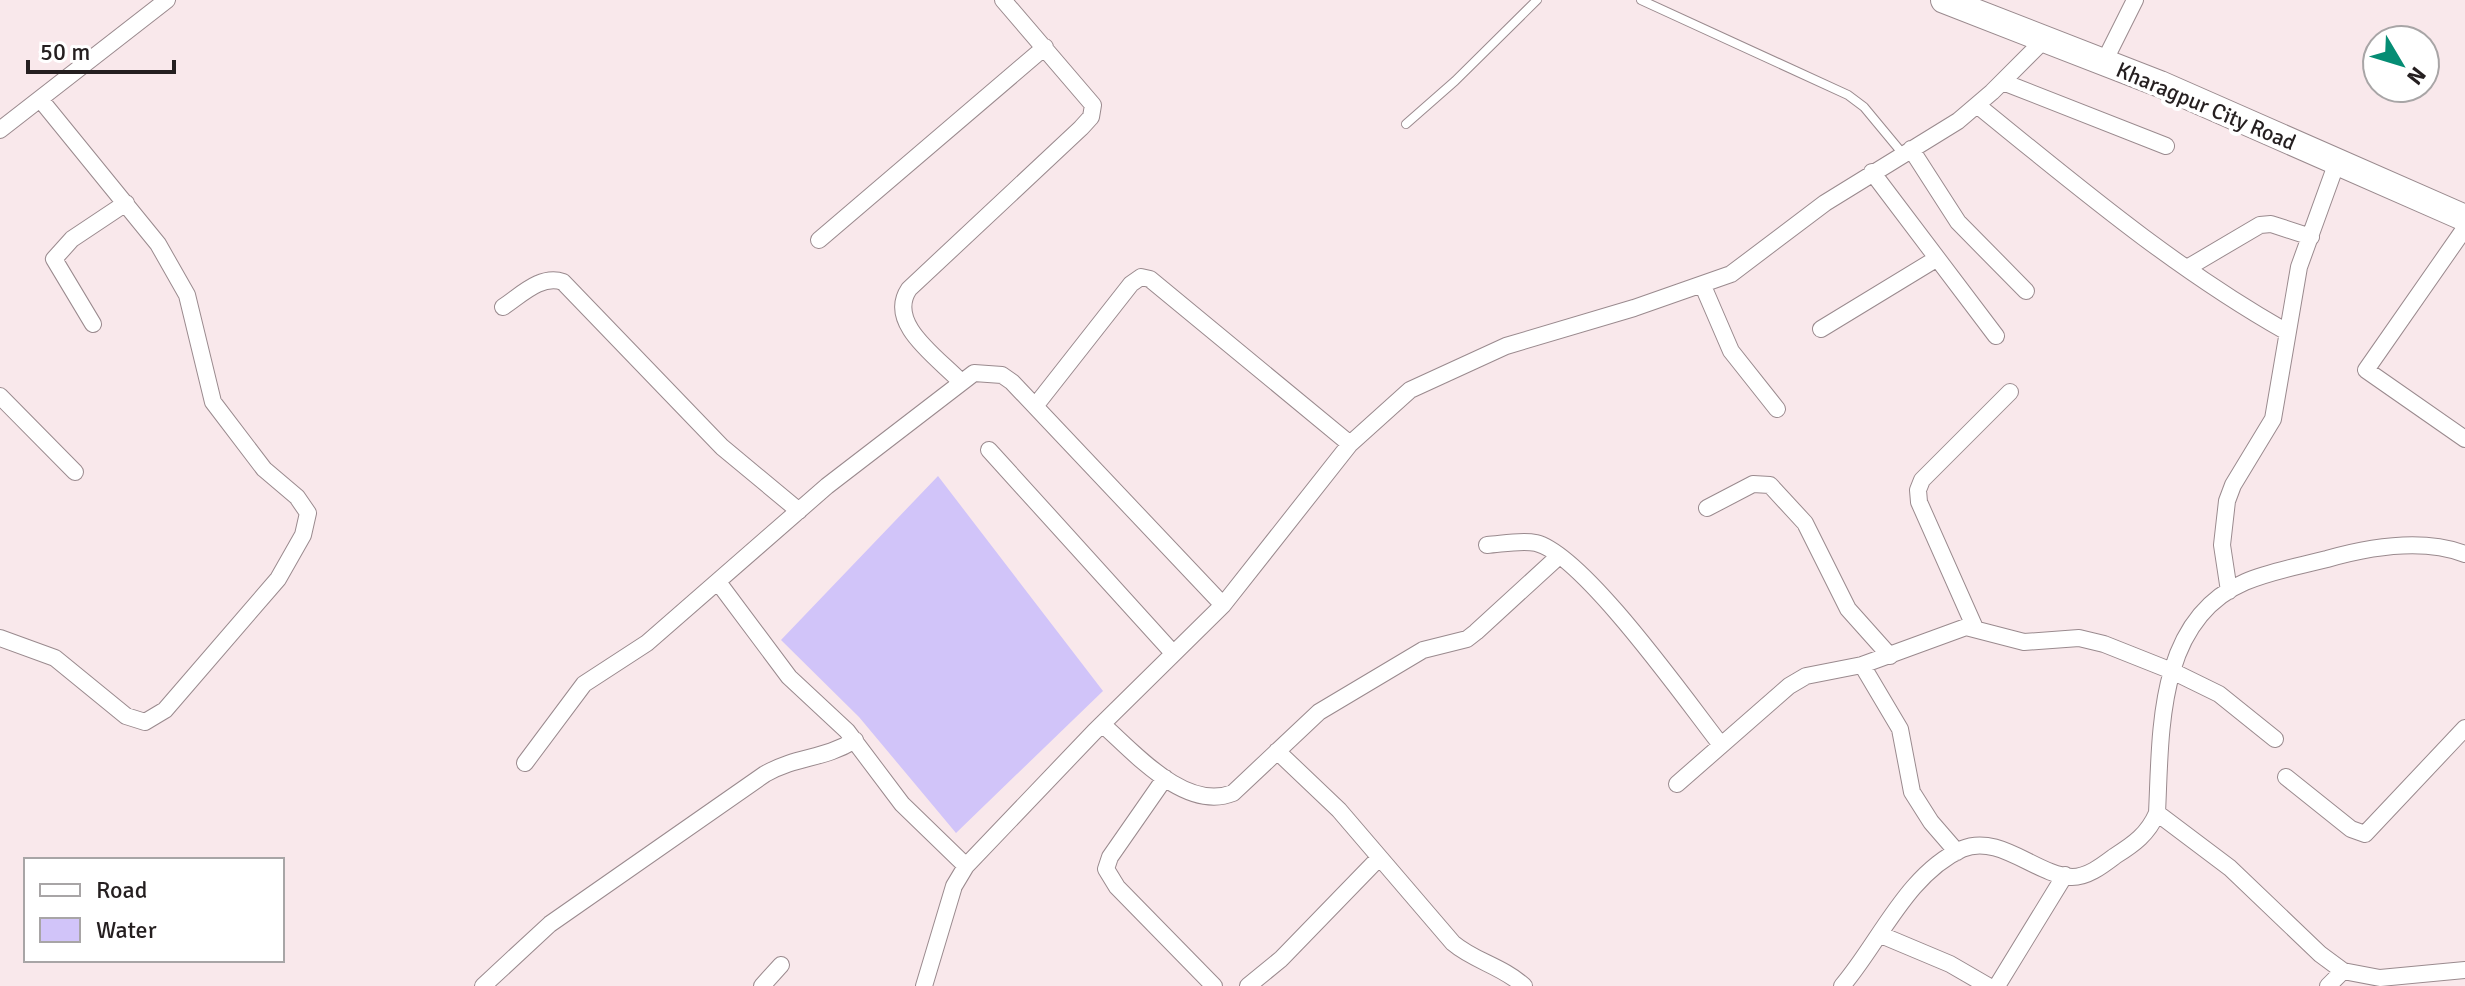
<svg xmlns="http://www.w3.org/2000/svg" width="2465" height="986" font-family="Signika,sans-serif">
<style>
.water{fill:#d1c4f9}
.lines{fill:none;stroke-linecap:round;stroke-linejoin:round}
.service-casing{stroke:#9a8a8e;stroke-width:10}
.minor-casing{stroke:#9a8a8e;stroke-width:18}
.primary-casing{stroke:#9a8a8e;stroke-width:28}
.service{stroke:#fff;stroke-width:8}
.minor{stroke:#fff;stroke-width:16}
.primary{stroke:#fff;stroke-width:26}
.labels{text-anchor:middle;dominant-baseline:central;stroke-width:8;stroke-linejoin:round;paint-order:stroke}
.street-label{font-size:22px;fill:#251f20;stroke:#fff}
</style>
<rect width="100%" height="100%" fill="#f9e8eb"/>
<path class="water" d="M938,476L1103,691L956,833L859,717L781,640Z"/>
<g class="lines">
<g class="service-casing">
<path id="service" d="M1641,0L1848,95L1864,107L1903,154
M1406,124L1455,81L1537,0"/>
</g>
<g class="minor-casing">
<path id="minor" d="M2104,62L2135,0
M2003,82L2166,146
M1977,105C2077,186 2175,269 2287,332
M0,130L167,0
M1911,149L1958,222L2026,291
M1872,172L1996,336
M2465,228L2366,370L2465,439
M819,240L1045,47
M2187,268L2260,225L2271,224L2311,237
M1703,286L1731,351L1777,409
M503,307C520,296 541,274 563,282L722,447L799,511
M93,324L54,259L72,239L126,203
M1821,329L1936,259
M960,381C937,357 886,323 909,289L1081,128L1091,117L1093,105L1003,0
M0,396L75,472
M1036,405L1131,284L1141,277L1150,279L1350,444
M989,450L1173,653
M1707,508L1753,484L1770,485L1805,523L1848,609L1890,656
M1487,545C1502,544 1521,540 1536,543C1583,554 1688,703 1721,745
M718,582L789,677L847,731L902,804L966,866
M2229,591L2222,545L2227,501L2233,485L2273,419L2299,267L2337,162
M1975,628L1919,502L1918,490L1922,480L2010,392
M0,638L55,658L126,716L145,722L165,710L278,579L303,535L308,513L297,497L264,469L213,402L187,295L158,244L40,99
M1862,665L1900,729L1912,792L1931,822L1957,852
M1102,724C1134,752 1185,812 1233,793L1319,712L1423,650L1467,639L1476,632L1559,556
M1277,751L1339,810L1453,943C1474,961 1502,966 1524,986
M525,763L584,684L647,643L827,486L974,373L1002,375L1012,382L1223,605
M2286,777L2351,829L2365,834L2465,728
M1165,778L1110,857L1106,869L1117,887L1214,986
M1677,784L1789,686L1806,676L1862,665L1966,627L2024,642L2079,638L2104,644L2172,671L2219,694L2275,739
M2157,813L2230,868L2320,954L2343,971L2380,978L2465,970
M1881,935L1950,964L1988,986
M483,986L550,924L765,774C799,755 823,760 855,740
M762,986L781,965
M924,986L954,886L966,866L1094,732L1223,605L1350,444L1410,390L1506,346L1634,308L1731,274L1825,203L1958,121L1992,92L2045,39
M1248,986L1281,959L1379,858
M1842,986C1879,943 1907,874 1962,849C1999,833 2036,875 2072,877C2088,877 2103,865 2115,856C2134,844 2148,834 2157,813C2161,733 2156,620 2245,582C2270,571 2300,566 2327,559C2369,547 2423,538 2465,554
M1997,986L2065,875
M2328,986L2343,971"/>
</g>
<g class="primary-casing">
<path id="primary" d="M1944,0L2160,84L2465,218"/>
</g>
<use href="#service" class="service"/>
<use href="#minor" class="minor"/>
<use href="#primary" class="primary"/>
</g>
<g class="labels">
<g class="street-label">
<text transform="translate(2206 106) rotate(23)">Kharagpur City Road</text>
</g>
</g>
<rect x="24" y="858" width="260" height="104" fill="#ffffff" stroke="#a8a5a6" stroke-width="2"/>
<rect x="40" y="884" width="40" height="12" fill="#ffffff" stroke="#a8a5a6" stroke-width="2"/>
<text x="96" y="898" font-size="24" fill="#251f20">Road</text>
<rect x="40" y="918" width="40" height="24" fill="#d1c4f9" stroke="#a8a5a6" stroke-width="2"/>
<text x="96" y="938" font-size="24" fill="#251f20">Water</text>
<g transform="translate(2401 64) rotate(128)"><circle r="38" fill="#ffffff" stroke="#a8a5a6" stroke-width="2"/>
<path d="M0-6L14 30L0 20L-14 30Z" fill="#058d74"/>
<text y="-12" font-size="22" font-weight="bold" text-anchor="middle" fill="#251f20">N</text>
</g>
<path d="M28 60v12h146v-12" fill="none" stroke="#251f20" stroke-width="4"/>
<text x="40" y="60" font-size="24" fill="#251f20" stroke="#ffffff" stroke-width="6" paint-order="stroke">50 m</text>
</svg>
